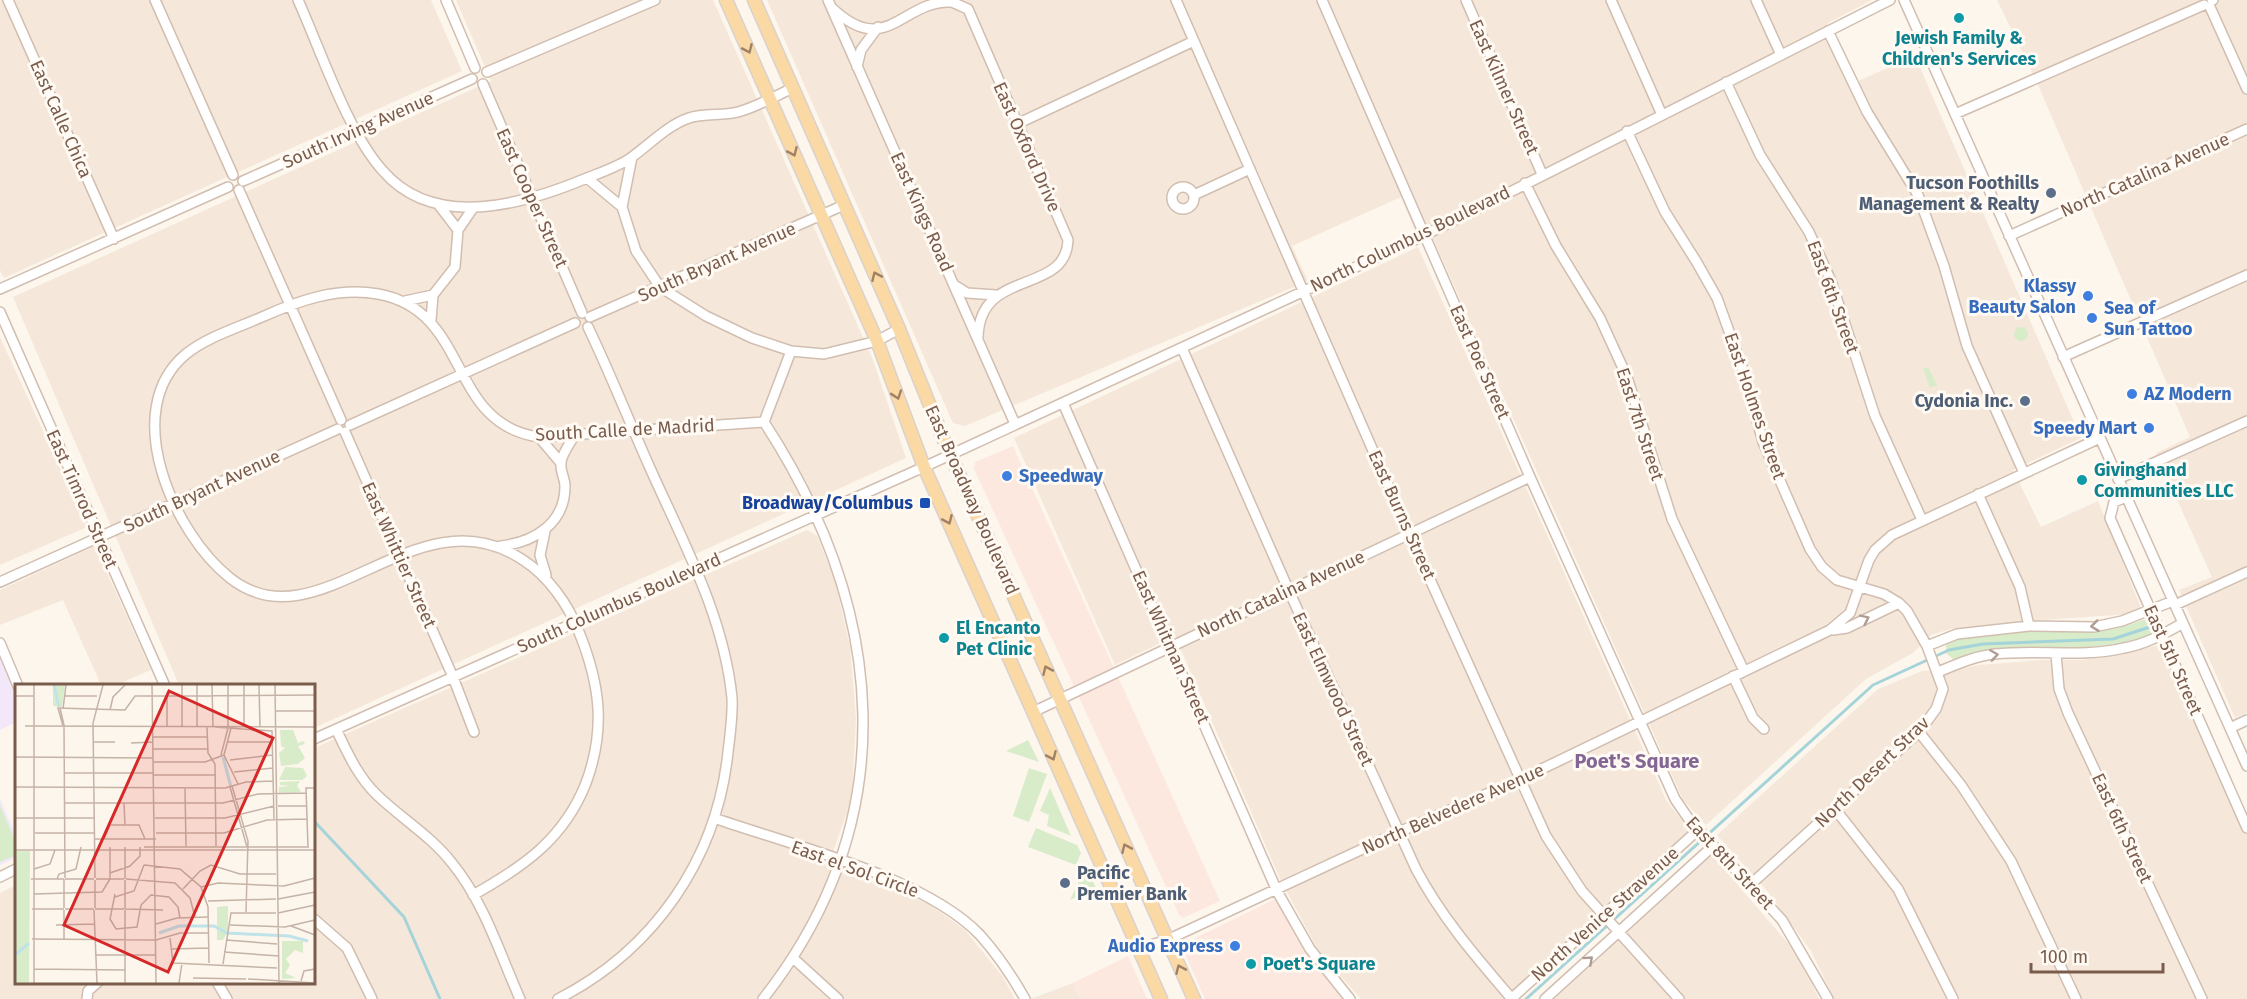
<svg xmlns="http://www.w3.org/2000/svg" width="2247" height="999" font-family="'Fira Sans',sans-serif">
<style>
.residential{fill:#f5e8da}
.commercial{fill:#fde8e0}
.education{fill:#f3e8fa}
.green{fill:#d8ecc9}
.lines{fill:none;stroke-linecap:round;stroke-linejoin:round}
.stream{stroke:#a5d3da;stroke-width:3}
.minor-casing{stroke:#d1beb0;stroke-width:12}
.major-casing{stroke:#dad1cd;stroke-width:15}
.minor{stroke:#fff;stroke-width:9}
.major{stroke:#fbd9a5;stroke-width:12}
.oneway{stroke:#a18267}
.oneway2{stroke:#af9d94}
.culture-dot{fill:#0f9aa8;stroke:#fffaf3;stroke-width:2}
.service-dot{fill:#5c6f8a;stroke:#fffaf3;stroke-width:2}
.shop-dot{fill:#3f7fe0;stroke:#fffaf3;stroke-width:2}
.transit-dot{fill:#1a4fb4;stroke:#fffaf3;stroke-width:2}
.labels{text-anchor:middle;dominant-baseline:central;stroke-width:6;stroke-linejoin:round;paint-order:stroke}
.culture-label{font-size:18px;font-weight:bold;fill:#0d838f;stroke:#fffaf3;text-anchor:start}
.street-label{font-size:18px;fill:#7a5c4d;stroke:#fffaf3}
.service-label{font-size:18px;font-weight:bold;fill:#4e5e75;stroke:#fffaf3;text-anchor:end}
.shop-label{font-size:18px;font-weight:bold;fill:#366cbe;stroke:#fffaf3;text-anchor:end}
.transit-label{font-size:18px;font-weight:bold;fill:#164399;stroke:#fffaf3;text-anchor:end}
.neighbourhood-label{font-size:20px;font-weight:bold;fill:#846695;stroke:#fffaf3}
.inset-river{fill:none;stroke:#bfe3e8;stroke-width:3}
.inset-road{fill:none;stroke:#c5b3a7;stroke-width:1.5}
.view{fill:#d62828;fill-opacity:0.15;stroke:#d62828;stroke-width:3}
.inset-edge{fill:none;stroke:#7a5c4d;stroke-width:3}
</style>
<rect width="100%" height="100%" fill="#fdf6ec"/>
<path class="residential" d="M0,0H431L462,71L4,278L0,270Z
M456,0H713L873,360L906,458L314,728V686L179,685L13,297L491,81Z
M767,0H1872L1828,23L1856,82L1915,56L2081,438L2013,470L2041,527L2098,501L2141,608L2131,614L2014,622L1951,629L1931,635L1913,653L1866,679L1706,825L1683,800L1427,225L1415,231L1401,197L1292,246L1308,281L965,426L953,423Z
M1997,0H2247V713L2235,718L2179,590L2212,577L2156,453L2190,437L2038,85Z
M1418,247L1666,800L1689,830L1504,999H1361L1319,952L1280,879L1175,636L1115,665L1014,438Z
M0,337L87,527L0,565Z
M807,530L817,536L835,580L850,647L856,718L852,798L827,869L880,885L929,904L965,930L1003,977L1015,999H0V893L16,885V982H314V748Z
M95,546L151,670L116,685H101L63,600L0,625V590Z
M2159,645L2247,835V999H1834L1811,951L1768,892L1717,835L1878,689L1922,671L1956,670L1978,665L2041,660H2082Z
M1712,855L1799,956L1819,999H1554Z
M1073,983L1080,999H1030Z"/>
<path class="commercial" d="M1013,446L1220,901L1183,918L1179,915L974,469L975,462Z
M1277,898L1307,954L1346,999H1205L1181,945Z
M1128,956L1147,999H1080L1073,983Z"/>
<path class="education" d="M0,643L16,686V722L0,730Z
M0,799L16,836V858L0,865Z"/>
<path class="green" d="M2014 334a7 7 0 1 1 14 0a7 7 0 1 1-14 0Z
M1928,367L1937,385L1930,388L1923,369Z
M2143,620H2151L2156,628L2155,633C2090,661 2018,636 1954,660L1946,653V645C1969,624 2067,634 2102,630C2116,629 2130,625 2143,620Z
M1028,740L1039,762L1006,751Z
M1029,768L1047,774L1029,822L1013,816Z
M1050,788L1071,836L1047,826L1049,815L1040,811Z
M0,805L16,843V855L0,862Z
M1036,828L1077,845L1081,853L1076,865L1028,847Z
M1086,866L1096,888L1070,900Z"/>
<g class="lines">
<path class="stream" d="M314,821L404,917L440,999
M1526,999L1873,685L1949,650L1983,644L2113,639L2153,626"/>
<g class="minor-casing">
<path id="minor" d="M8,0L114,239
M155,0L233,175
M298,0C321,51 347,131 383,171C435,231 525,204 587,178C602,172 620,166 632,157C650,144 668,125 689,118C704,113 722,116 738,112C757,107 775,96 793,88
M446,0L475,68
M828,0L1015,424
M1176,0L1409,533L1546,836L1582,891L1679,999
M1322,0L1530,477L1675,799L1688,818L1782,920L1828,999
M1466,0L1542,174
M1611,0L1662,115
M1756,0L1781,55
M1904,0L2247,766
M2212,0H2213
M831,7C886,60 902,0 951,2C956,3 962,7 968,9L1068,240C1066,296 980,267 978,337
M2210,7L2247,89
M1828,31L1867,112L1918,195L1944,266L1967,346L2024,473
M857,67L861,50L878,27
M487,72L655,0
M1726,82L1760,155L1809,232L1831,281L1875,416L1922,520
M483,84L582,313
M1955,114L2204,5
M1017,124L1194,41
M1627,131L1665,212L1696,261L1717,298L1743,370L1763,442L1810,549L1822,567L1837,580L1884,594L1899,603L1907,611L1927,646L1943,689L1936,709L1919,732L1750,885
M587,178L622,207L636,251L660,287L706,316L752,338L791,351L824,354L877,341L899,329
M243,181L472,79
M1525,183L1556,246L1600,318L1627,377L1672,519L1744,671
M1172 198a11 11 0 1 1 22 0a11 11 0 1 1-22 0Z
M239,190L341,420
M1194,195L1250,169
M622,207L632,157
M458,230L473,208
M2009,236L2247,129
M956,286L967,293L996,295
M0,289L228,187
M405,301L433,295
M0,312L165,686
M590,317L844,205
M431,320L433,295L455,267L458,230L438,204
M1182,348L1289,591L1416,869C1442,918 1476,957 1512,999
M2063,357L2247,275
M1063,403L1277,891L1310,949L1350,999
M764,422L791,351
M350,425L575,323
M345,432L453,677L474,732
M539,437L561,463
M2118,479L2247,421
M1978,494L2020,587L2029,626
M2126,497L2114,502L2110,518L2247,828
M545,531L540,555L546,575
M501,546C534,542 565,524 565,486C565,479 560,471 561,463C561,455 571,442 575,434
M0,582L338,429
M2175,605L2247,572
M1833,630L1847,628L1899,603
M0,643L18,686
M1927,646L1957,634L2029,626L2094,627L2122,621L2173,601
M2056,654L2059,689L2068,713L2202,999
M1938,672C1957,664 1975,656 1995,654C2038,649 2081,658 2124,648C2146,644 2164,634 2183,623
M1733,676L1753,718L1764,729
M1033,712L1530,477
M2230,728L2247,720
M336,729C347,752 358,777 377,795C402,819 431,836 452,863C484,902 500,954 520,999
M1919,732L1961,785L2011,861L2076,999
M314,739L924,467L1425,235L1890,0
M1835,809L1898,889L1953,999
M714,818C791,845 925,877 980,935C998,955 1012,976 1025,999
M0,877L16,869
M473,895C523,867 564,839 586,783C606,729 600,684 579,632C568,604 548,576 523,560C416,488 320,649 230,578C174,534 118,410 186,354C207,337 237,328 262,317C300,300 337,287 378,294C472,311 446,424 539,437L764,422
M314,919L347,948L372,999
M1138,949L1167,940L1399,832L1519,780L1830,630L1850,613L1869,560L1875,550L1892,535L2100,438
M793,958L838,999
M217,982L227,999
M87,999L88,991L98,982
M558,999C654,950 717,859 728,752C730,735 733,715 732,698C724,616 683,542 650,468C629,421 610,373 588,327
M763,999C906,817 886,609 764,422
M1511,999L1698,830
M1545,999L1713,846"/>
</g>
<g class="major-casing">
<path id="major" d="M726,0L877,341L924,467L1161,999
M754,0L899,329L943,438L1194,999"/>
</g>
<use href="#minor" class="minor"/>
<use href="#major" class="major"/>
</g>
<defs><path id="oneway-chevron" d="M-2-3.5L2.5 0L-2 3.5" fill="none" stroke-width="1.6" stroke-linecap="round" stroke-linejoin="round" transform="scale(1.5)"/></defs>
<g class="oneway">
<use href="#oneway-chevron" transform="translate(748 49) rotate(66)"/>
<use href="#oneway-chevron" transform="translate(793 152) rotate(66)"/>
<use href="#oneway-chevron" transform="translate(876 276) rotate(-114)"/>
<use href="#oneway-chevron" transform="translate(897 395) rotate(71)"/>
<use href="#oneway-chevron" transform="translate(948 520) rotate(66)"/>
<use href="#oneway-chevron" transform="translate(1047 670) rotate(-114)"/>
<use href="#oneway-chevron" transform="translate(1052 756) rotate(66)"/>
<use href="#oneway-chevron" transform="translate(1126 848) rotate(-114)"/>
<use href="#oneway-chevron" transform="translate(1180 969) rotate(-114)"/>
</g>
<g class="oneway2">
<use href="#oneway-chevron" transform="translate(1865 619) rotate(-26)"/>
<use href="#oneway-chevron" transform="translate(2095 626) rotate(173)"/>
<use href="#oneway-chevron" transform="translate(1994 655) rotate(-8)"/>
<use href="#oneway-chevron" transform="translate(1589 960) rotate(-42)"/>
</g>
<g class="culture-dot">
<circle cx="1959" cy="18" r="6"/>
<circle cx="2082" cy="480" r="6"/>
<circle cx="944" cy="638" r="6"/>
<circle cx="1251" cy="964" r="6"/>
</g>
<g class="service-dot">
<circle cx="2051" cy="193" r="6"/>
<circle cx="2025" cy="401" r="6"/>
<circle cx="1065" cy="883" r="6"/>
</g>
<g class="shop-dot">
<circle cx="2088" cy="296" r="6"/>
<circle cx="2092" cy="318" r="6"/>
<circle cx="2132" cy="394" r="6"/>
<circle cx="2149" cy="428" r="6"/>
<circle cx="1007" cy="476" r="6"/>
<circle cx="1235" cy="946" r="6"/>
</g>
<rect class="transit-dot" x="919" y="497" width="12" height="12" rx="3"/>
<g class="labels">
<g class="culture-label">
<text x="1959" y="38" text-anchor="middle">Jewish Family &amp;<tspan x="1959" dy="21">Children's Services</tspan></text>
<text x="2094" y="470">Givinghand<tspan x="2094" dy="21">Communities LLC</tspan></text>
<text x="956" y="628">El Encanto<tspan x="956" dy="21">Pet Clinic</tspan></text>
<text x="1263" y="964">Poet's Square</text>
</g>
<g class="street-label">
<text transform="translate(1504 87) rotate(66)">East Kilmer Street</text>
<text transform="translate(61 119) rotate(66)">East Calle Chica</text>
<text transform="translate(358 130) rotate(-24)">South Irving Avenue</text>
<text transform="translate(1027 147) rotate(66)">East Oxford Drive</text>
<text transform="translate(2145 175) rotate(-24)">North Catalina Avenue</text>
<text transform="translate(532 198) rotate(66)">East Cooper Street</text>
<text transform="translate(922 212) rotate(66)">East Kings Road</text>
<text transform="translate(1410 239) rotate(-26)">North Columbus Boulevard</text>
<text transform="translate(717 262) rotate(-24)">South Bryant Avenue</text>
<text transform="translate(1833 297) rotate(70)">East 6th Street</text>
<text transform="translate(1480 362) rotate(66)">East Poe Street</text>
<text transform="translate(1755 406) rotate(71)">East Holmes Street</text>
<text transform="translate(1640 424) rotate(72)">East 7th Street</text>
<text transform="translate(625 430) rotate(-3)">South Calle de Madrid</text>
<text transform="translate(202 491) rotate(-25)">South Bryant Avenue</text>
<text transform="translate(82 499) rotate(66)">East Timrod Street</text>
<text transform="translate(972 500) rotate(66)">East Broadway Boulevard</text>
<text transform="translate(1402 515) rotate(66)">East Burns Street</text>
<text transform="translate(399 555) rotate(66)">East Whittier Street</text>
<text transform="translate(1281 594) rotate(-25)">North Catalina Avenue</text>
<text transform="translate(619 603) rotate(-24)">South Columbus Boulevard</text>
<text transform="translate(1171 647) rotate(66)">East Whitman Street</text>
<text transform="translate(2173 660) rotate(66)">East 5th Street</text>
<text transform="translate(1333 689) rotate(65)">East Elmwood Street</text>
<text transform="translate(1872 772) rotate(-44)">North Desert Strav</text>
<text transform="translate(1453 809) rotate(-24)">North Belvedere Avenue</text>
<text transform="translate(2122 828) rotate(65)">East 6th Street</text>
<text transform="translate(1730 863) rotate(47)">East 8th Street</text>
<text transform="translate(855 869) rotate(20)">East el Sol Circle</text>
<text transform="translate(1605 914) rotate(-42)">North Venice Stravenue</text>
</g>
<g class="service-label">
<text x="2039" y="183">Tucson Foothills<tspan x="2039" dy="21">Management &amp; Realty</tspan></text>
<text x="2013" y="401">Cydonia Inc.</text>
<text x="1077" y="873" text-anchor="start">Pacific<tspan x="1077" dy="21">Premier Bank</tspan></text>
</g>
<g class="shop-label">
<text x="2076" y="286">Klassy<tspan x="2076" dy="21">Beauty Salon</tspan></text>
<text x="2104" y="308" text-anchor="start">Sea of<tspan x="2104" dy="21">Sun Tattoo</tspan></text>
<text x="2144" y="394" text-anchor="start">AZ Modern</text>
<text x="2137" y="428">Speedy Mart</text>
<text x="1019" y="476" text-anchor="start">Speedway</text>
<text x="1223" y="946">Audio Express</text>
</g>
<g class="transit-label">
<text x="913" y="503">Broadway/Columbus</text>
</g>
<g class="neighbourhood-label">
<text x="1637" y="761">Poet's Square</text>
</g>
</g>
<g transform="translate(15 684)">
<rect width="300" height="300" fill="#fdf6ec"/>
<path d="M38,1H50L47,23L38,22ZM265,46H278L283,59L288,57L290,60L283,62L290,74L283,80L266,82L264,69L270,64L266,62ZM270,83L288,84L292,92L287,96H264ZM285,97L282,102L286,108L264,109V103L276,102L265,101V98ZM0,167H15L14,299H0ZM213,222V247L208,256H202V223ZM267,257H288V269L280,266L271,275L275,281L270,289L281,294L267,295Z" fill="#d8ecc9"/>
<path class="inset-river" d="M39,1L44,23M208,73L216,103M144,249L164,242H199L212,249L274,252L293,257M0,271L14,259"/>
<path class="inset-road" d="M19,1V299M137,1L141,299M167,1V43M182,1V43M197,1L198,43M213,1V43M229,1V43M244,1L245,43M260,1L264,299M0,12H19M50,12H82M153,12L300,11M42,24L110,26L120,12H152M43,24L48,42M45,24L49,41L50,194M48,25L51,1M95,26L98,13L110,1M261,27H300M10,42L300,43M152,43V12M192,43L193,69L200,80L201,162M200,43L257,47L259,135M137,53H192M78,58H100M213,58H258M116,59L138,58M138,65H193M206,71L213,44M209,71L223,100M209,71L216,44M0,73L138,74M215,76L257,71M139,78H190L209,71M219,88L258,84M49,89H139M139,91H200M217,102L233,157L231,228M0,103L210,104L231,98L258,97M215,103L232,163M170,104L171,162M49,119H208L243,110L291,109M109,119L110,141M263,122H291M0,134H79M140,134H210L259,122M20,149H80M141,149H209L252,136L292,135M80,155H141M89,155L95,141H124L130,155M129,163H294M293,163L291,104H300M0,166H300M129,181L165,185L186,203L193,223L194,279M19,185L35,180L40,166M61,185L66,163M95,189L115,182L125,172V163M80,194L78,39L88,1M16,195H49M42,195L44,190L61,185M49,195V224M50,195H79M81,195H109M110,195V163M111,195L160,199L175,214L180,233M110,196V225M186,203L203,199L269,202L300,194M168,205L185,187L196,181L225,190H261M19,210L87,208L95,195V163M100,210L95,235L101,245L122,243L126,221L136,211L154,213L163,223L165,234M100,213L119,207L129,181M263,215L300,208M193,217L261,215M80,224V196M17,225H49M50,225H79M80,225H109M110,225L148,226M49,226V255M79,226L82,299M110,226V299M263,229L300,221M141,240L162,234L194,233M41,241L80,240M215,241L270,243L300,236M276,242L300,251M155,254L158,279L262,284M17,255L141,256L165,249H194M211,256L262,260M156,265L193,264M209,268L264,272M80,271H141M208,280L216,229H261M19,285L110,286M178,294L231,295M233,295L300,299M286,297L289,287L300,285M164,299L167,279"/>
<path class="view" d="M154,7L258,54L153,288L49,241Z"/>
<rect width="300" height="300" class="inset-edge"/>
</g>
<path d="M2031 963v9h132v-9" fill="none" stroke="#7a5c4d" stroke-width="3"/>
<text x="2040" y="963" font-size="18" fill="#7a5c4d" stroke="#fffaf3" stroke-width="4.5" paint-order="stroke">100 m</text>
</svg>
